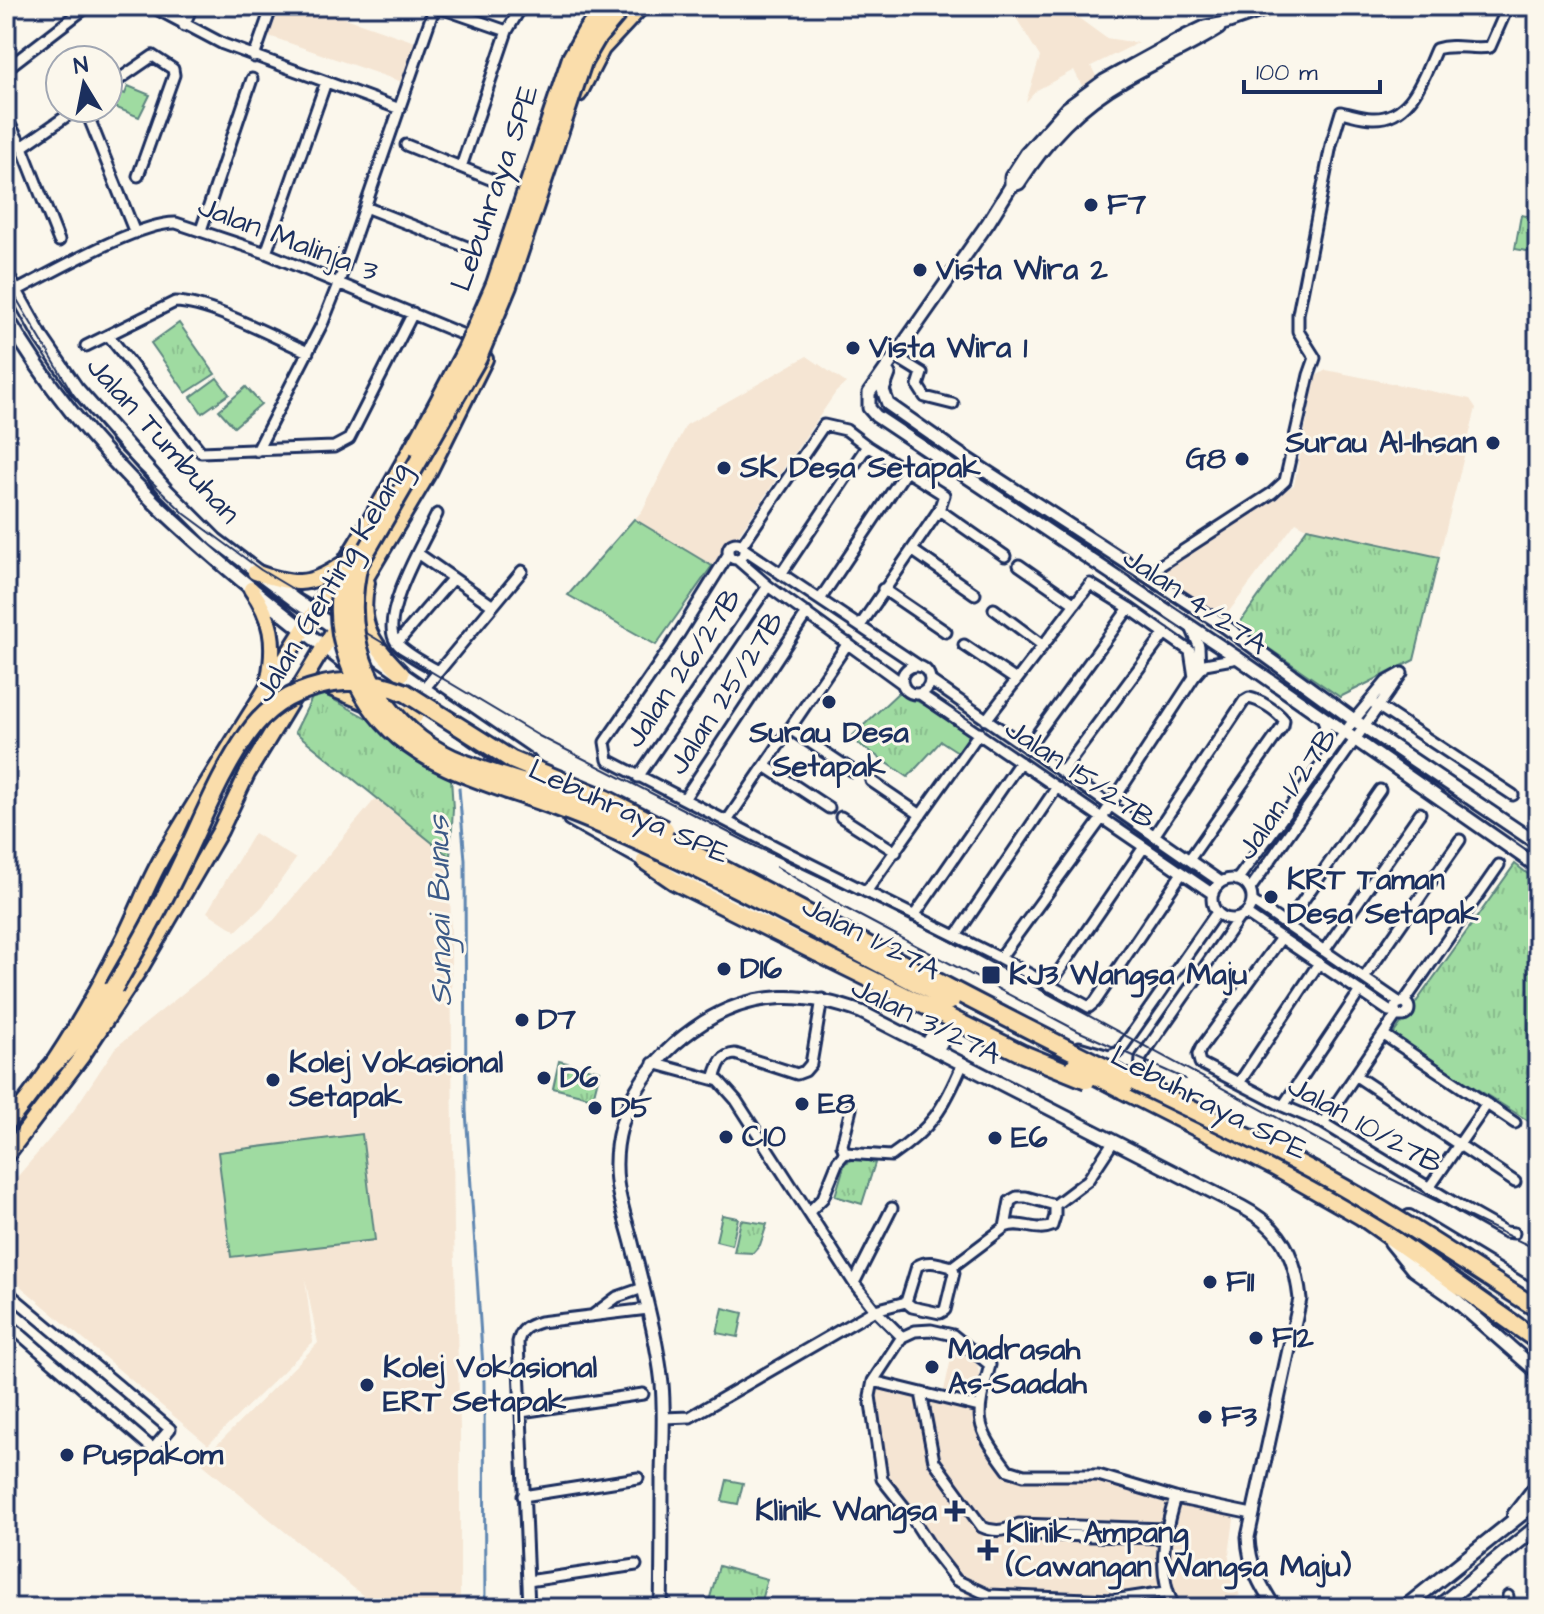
<svg xmlns="http://www.w3.org/2000/svg" width="1544" height="1614" font-family="'Architects Daughter',sans-serif">
<style>
.built{fill:#f5e5d3}
.grass{fill:#9fdba1;stroke:#5d8580;stroke-width:2}
.park{fill:url(#park-tufts);stroke:#5d8580;stroke-width:2}
.lines{fill:none;stroke-linecap:round;stroke-linejoin:round}
.stream{stroke:#5e86b1;stroke-width:3}
.minor-casing{stroke:#1b2f5e;stroke-width:15}
.tertiary-casing{stroke:#1b2f5e;stroke-width:17}
.secondary-casing{stroke:#1b2f5e;stroke-width:18}
.primary-casing{stroke:#1b2f5e;stroke-width:20}
.motorway-casing{stroke:#1b2f5e;stroke-width:22}
.minor{stroke:#fbf7ec;stroke-width:9}
.tertiary{stroke:#fbf7ec;stroke-width:11}
.secondary{stroke:#fbf7ec;stroke-width:12}
.primary{stroke:#faddab;stroke-width:14}
.motorway{stroke:#faddab;stroke-width:16}
.tram{stroke:#1b2f5e;stroke-width:2}
.motorway-bridge-casing{stroke:#1b2f5e;stroke-width:22;stroke-linecap:butt}
.motorway-bridge{stroke:#faddab;stroke-width:16}
.poi-dot{fill:#1b2f5e;stroke:#fbf7ec;stroke-width:3}
.labels{text-anchor:middle;dominant-baseline:central;stroke-width:6;stroke-linejoin:round;paint-order:stroke}
.street-label{font-size:30px;fill:#1b2f5e;stroke:#fbf7ec}
.poi-label{font-size:30px;font-weight:bold;fill:#1b2f5e;stroke:#fbf7ec;text-anchor:start}
.water-label{font-size:32px;font-style:italic;fill:#3c5a87;stroke:#fbf7ec}
</style>
<defs>
<pattern id="park-tufts" width="24" height="20" patternUnits="userSpaceOnUse" patternTransform="scale(2)"><rect width="24" height="20" fill="#9fdba1"/><path d="M3 7l-1-3M5 7V3M7 7l1-3M15 17l-1-3M17 17v-4M19 17l1-3" fill="none" stroke="#88bc8d"/></pattern>
</defs>
<rect width="100%" height="100%" fill="#fbf7ec"/>
<filter id="ink" filterUnits="userSpaceOnUse"><feTurbulence type="fractalNoise" baseFrequency=".0125" numOctaves="2"/><feDisplacementMap in="SourceGraphic" scale="16" xChannelSelector="R" yChannelSelector="G"/><feConvolveMatrix kernelMatrix="1 2 1 2 8 2 1 2 1" color-interpolation-filters="sRGB"/></filter>
<g filter="url(#ink)">
<path class="built" d="M275,6H311L418,43L405,83L266,35Z
M1009,6H1062L1106,38L1138,43L1091,66L1097,78L1083,88L1074,70L1037,90L1026,102L1040,57Z
M807,356L846,383L836,392L737,537L730,538L722,544L720,559L712,566L656,645L568,595L642,511L686,425Z
M1326,370L1470,399L1476,408L1439,557L1307,528L1296,522L1224,618L1157,572L1294,485L1316,376Z
M376,798L450,857L454,1232L460,1428V1608H378L200,1462L318,1343L305,1278L313,1342L208,1445L6,1274V1190L72,1113L115,1048L274,920Z
M254,833L296,859L262,907L236,931L207,912Z
M1532,877L1538,881V955L1535,953Z
M954,1345L977,1364L981,1382L976,1402L950,1397L985,1406L987,1427L1012,1463L1028,1468L1099,1472L1236,1505L1229,1555L1230,1578L1240,1595L1215,1608L994,1606L970,1598L949,1579L878,1480L864,1404L869,1377L943,1395Z"/>
<path class="grass" d="M128,86L150,95L139,117L112,106L118,91L125,94Z
M217,378L229,394L202,413L191,397Z
M246,387L261,404L234,427L219,410Z
M634,519L712,566L656,645L568,595Z
M362,1134L375,1240L231,1257L218,1152Z
M722,1215L738,1218L732,1245L716,1241Z
M723,1308L743,1313L738,1337L717,1333Z
M727,1480L743,1483L738,1504L722,1501Z"/>
<path class="park" d="M1521,215L1538,218V253L1515,249Z
M179,323L215,374L186,393L151,343Z
M1307,528L1439,557L1414,660L1340,697L1237,627Z
M316,690L372,721L451,778L453,809L450,857L295,732Z
M900,691L975,735L961,754L941,741L908,777L850,738Z
M1515,864L1532,877L1538,1127L1392,1036Z
M559,1061L600,1071L593,1098L553,1088Z
M857,1158L875,1163L862,1204L835,1196L845,1163Z
M741,1220L767,1224L760,1245L753,1253L734,1252Z
M719,1566L767,1579L759,1608H735L709,1601Z"/>
<g class="lines">
<path class="stream" d="M459,788L465,860L466,1111L484,1382L485,1608"/>
<g class="minor-casing">
<path id="minor" d="M151,6L223,44L400,109
M435,6L507,31
M184,26L192,6
M254,57L272,6
M6,69L88,6
M108,87L153,56L173,69L174,75L138,176
M85,108L135,233
M6,117L22,147L59,241
M406,145L495,181
M22,147L78,108
M461,167L507,31L522,6
M365,207L467,247
M201,230L252,79
M266,253L326,82
M6,296C45,277 137,222 176,223L266,253L466,336
M108,335L201,452L334,447L349,439L413,313
M86,346L175,302C212,303 273,337 308,352
M896,357L922,373L918,386L925,397L953,404
M257,451L323,322L339,282L435,6
M939,510L1005,556
M437,514C425,539 378,618 396,642C405,654 425,663 438,671
M728 551a8 8 0 1 1 16 0a8 8 0 1 1-16 0Z
M742,545L824,425L846,430L867,446L944,495L939,510L860,626
M744,549L919,666
M912,550L975,594
M417,553L493,606
M728,555L672,645L605,742L608,760L786,852L1000,958L1089,1007L1095,1002L1182,873
M737,559L768,586L903,684
M1019,565L1075,604
M781,574L867,446
M1147,574L1272,493L1285,481L1309,375L1315,358L1298,331V314L1331,145L1341,112C1351,114 1362,118 1372,118C1411,120 1423,78 1436,49C1455,43 1471,50 1490,47L1508,6
M883,589L946,632
M821,598L906,471
M994,609L1042,645
M1191,627L1199,646L1200,670
M397,643L453,578
M964,645L1016,680
M902 680a14 14 0 1 1 28 0a14 14 0 1 1-28 0Z
M931,681L1221,882
M424,689L522,571
M920,694L1213,894
M1373,703L1513,795
M1323,719L1328,740V757
M986,720L1090,584L1129,608L1190,651L1194,677
M790,729L853,771
M1027,748L1129,608
M765,766L829,808
M1062,772L1165,633
M638,777L768,586
M871,781L921,815
M684,799L807,613
M841,817L896,852
M727,821L848,643
M1154,836L1244,701L1249,698C1260,700 1276,710 1284,720L1283,726L1189,860
M1212 899a20 20 0 1 1 40 0a20 20 0 1 1-40 0Z
M1237,880L1354,720L1386,682L1402,673L1250,889
M866,892L979,733
M1253,902L1400,1003
M1246,914L1389,1011H1395
M914,916L1020,762
M1286,925L1380,790
M956,936L1057,787
M1281,938L1201,1048L1198,1055L1200,1063L1283,1106L1323,1123L1466,1210L1505,1232L1514,1233
M1324,951L1420,813
M1000,958L1102,818L1194,677L1205,664L1238,658
M1364,978L1460,840
M1049,986L1144,847
M1395 1009a7 7 0 1 1 14 0a7 7 0 1 1-14 0Z
M1404,1002L1499,865
M1384,1035L1515,1123
M1079,1047L1109,1056L1119,1052L1217,912
M653,1063L719,1081L736,1100L854,1283L875,1310L902,1337
M1356,1076L1515,1182
M714,1079C718,1067 720,1055 735,1054L797,1074L805,1071L811,1064L822,999
M1148,1082L1140,1071L1141,1058L1238,919
M1239,1083L1319,963
M1283,1106L1360,991
M1323,1123L1397,1014
M845,1153L842,1145L851,1109
M1429,1188L1487,1104
M1055,1205L1088,1180L1113,1142
M809,1212L823,1198L838,1161L845,1153L891,1156C932,1128 944,1108 963,1063
M952,1267L1005,1227C1021,1220 1036,1233 1052,1226L1055,1216V1205L1026,1197H1017L1010,1201L1005,1227
M854,1283L892,1208
M6,1291L170,1429L153,1449L6,1322
M593,1315L617,1297L643,1288
M873,1381L979,1407
M921,1393L934,1461L982,1527C995,1533 1007,1531 1019,1524L1165,1529
M521,1412L643,1394
M663,1418L690,1417L875,1310L906,1302L912,1307L940,1313L945,1310L954,1273L952,1267C940,1264 928,1259 917,1266L906,1302
M523,1496L638,1478
M1009,1529L1020,1534L1163,1538
M528,1581L636,1565
M1166,1592L1113,1600L988,1595L956,1580L934,1552L909,1513L882,1479L870,1396L873,1381L902,1337L915,1331L931,1330L953,1335L990,1365C975,1420 974,1424 1008,1470L1024,1475H1098L1175,1498
M1508,1596V1608
M529,1608L518,1342C521,1329 527,1326 540,1322L648,1309
M1175,1608C1156,1574 1164,1533 1175,1498L1252,1514"/>
</g>
<g class="tertiary-casing">
<path id="tertiary" d="M1275,6L1226,23L1205,27L1186,36L1104,81L1067,108L1026,154L1011,177V186L988,223L869,393V408L876,416L1238,658L1538,867
M1011,186L1019,183C1047,139 1079,105 1125,79C1156,61 1189,47 1219,28
M889,374L883,390L888,404L961,455L1226,627L1354,720L1538,844
M661,1608C662,1566 662,1523 662,1481C662,1449 665,1416 662,1384C657,1338 644,1292 633,1247C628,1226 620,1205 617,1182C609,1114 649,1057 704,1022C755,990 807,992 861,1012L1242,1207C1282,1228 1295,1255 1300,1299L1248,1537C1249,1565 1260,1585 1275,1608"/>
</g>
<g class="secondary-casing">
<path id="secondary" d="M6,274L41,337L76,388L166,490L216,540L296,601L530,762
M6,316C93,467 217,562 351,668
M384,694L487,767
M570,819L645,861L805,933
M939,1002L1047,1057
M927,1045L940,1023L938,1008
M936,1050L951,1027L963,1020
M1409,1217L1538,1295
M1391,1242L1413,1269L1450,1295L1538,1372
M1514,1515L1538,1484
M1404,1608L1538,1501
M1437,1608L1538,1526"/>
</g>
<g class="primary-casing">
<path id="primary" d="M579,94L602,49L642,6
M255,572C291,585 309,588 341,565
M367,583C357,626 374,645 402,674
M251,589C272,618 276,643 269,678
M355,596L429,472L485,359
M324,685L367,703L415,717
M6,1125C54,1070 91,1005 123,940C137,913 147,884 162,858C246,716 339,581 418,436
M6,1156L82,1056L141,967L220,831L247,774L342,617"/>
</g>
<g class="motorway-casing">
<path id="motorway" d="M645,861L674,881L818,953
M49,1069L77,1040L114,988
M1123,1090L1275,1167L1361,1216L1538,1341"/>
</g>
<use href="#minor" class="minor"/>
<use href="#tertiary" class="tertiary"/>
<use href="#secondary" class="secondary"/>
<use href="#primary" class="primary"/>
<use href="#motorway" class="motorway"/>
<path class="tram" d="M6,281L73,394L115,446L185,514L261,570L539,736L757,847L910,919L1383,1175L1538,1250
M777,867L845,908L1078,1031L1185,1079"/>
<g class="motorway-bridge-casing">
<path id="motorway-bridge" d="M624,6L597,38L583,62L508,286L478,358L359,564C343,633 365,695 420,739C456,767 507,776 549,791C590,805 631,823 670,842C805,910 937,984 1072,1051C1170,1101 1270,1144 1365,1200C1424,1234 1480,1273 1538,1309
M415,446L466,350L495,284L571,58L587,30L607,6
M356,550C353,557 347,565 345,572C326,628 355,700 399,737C432,764 468,776 507,790C544,802 580,815 615,831C730,881 840,944 951,1001
M818,953L1023,1054L1087,1080
M114,988C138,947 161,907 181,864C202,821 220,773 248,734C283,683 351,670 406,693L512,760L606,799L665,829
M1075,1065L1123,1090"/>
</g>
<use href="#motorway-bridge" class="motorway-bridge"/>
</g>
</g>
<g class="poi-dot">
<circle cx="1091" cy="205" r="8"/>
<circle cx="920" cy="270" r="8"/>
<circle cx="853" cy="348" r="8"/>
<circle cx="1493" cy="443" r="8"/>
<circle cx="1242" cy="459" r="8"/>
<circle cx="724" cy="468" r="8"/>
<circle cx="829" cy="702" r="8"/>
<circle cx="1271" cy="897" r="8"/>
<circle cx="724" cy="969" r="8"/>
<rect x="981" y="965" width="20" height="20" rx="4"/>
<circle cx="522" cy="1020" r="8"/>
<circle cx="544" cy="1078" r="8"/>
<circle cx="273" cy="1080" r="8"/>
<circle cx="802" cy="1104" r="8"/>
<circle cx="595" cy="1108" r="8"/>
<circle cx="726" cy="1137" r="8"/>
<circle cx="995" cy="1138" r="8"/>
<circle cx="1210" cy="1282" r="8"/>
<circle cx="1256" cy="1338" r="8"/>
<circle cx="932" cy="1367" r="8"/>
<circle cx="367" cy="1385" r="8"/>
<circle cx="1205" cy="1417" r="8"/>
<circle cx="67" cy="1455" r="8"/>
<path d="M951 1499h8v8h8v8h-8v8h-8v-8h-8v-8h8z"/>
<path d="M984 1538h8v8h8v8h-8v8h-8v-8h-8v-8h8z"/>
</g>
<g class="labels">
<g class="street-label">
<text transform="translate(495 188) rotate(-71)">Lebuhraya SPE</text>
<text transform="translate(288 239) rotate(21)">Jalan Malinja 3</text>
<text transform="translate(163 440) rotate(48)">Jalan Tumbuhan</text>
<text transform="translate(332 582) rotate(-59)">Jalan Genting Kelang</text>
<text transform="translate(1195 601) rotate(34)">Jalan 4/27A</text>
<text transform="translate(683 668) rotate(-56)">Jalan 26/27B</text>
<text transform="translate(726 693) rotate(-57)">Jalan 25/27B</text>
<text transform="translate(1080 774) rotate(34)">Jalan 15/27B</text>
<text transform="translate(1287 794) rotate(-55)">Jalan 1/27B</text>
<text transform="translate(629 812) rotate(24)">Lebuhraya SPE</text>
<text transform="translate(871 938) rotate(27)">Jalan 1/27A</text>
<text transform="translate(926 1021) rotate(26)">Jalan 3/27A</text>
<text transform="translate(1209 1103) rotate(27)">Lebuhraya SPE</text>
<text transform="translate(1365 1125) rotate(29)">Jalan 10/27B</text>
</g>
<g class="poi-label">
<text x="1107" y="205">F7</text>
<text x="936" y="270">Vista Wira 2</text>
<text x="869" y="348">Vista Wira 1</text>
<text x="1477" y="443" text-anchor="end">Surau Al-Ihsan</text>
<text x="1226" y="459" text-anchor="end">G8</text>
<text x="740" y="468">SK Desa Setapak</text>
<text x="829" y="733" text-anchor="middle">Surau Desa<tspan x="829" dy="34">Setapak</tspan></text>
<text x="1287" y="880">KRT Taman<tspan x="1287" dy="34">Desa Setapak</tspan></text>
<text x="740" y="969">D16</text>
<text x="1009" y="975">KJ3 Wangsa Maju</text>
<text x="538" y="1020">D7</text>
<text x="289" y="1063">Kolej Vokasional<tspan x="289" dy="34">Setapak</tspan></text>
<text x="560" y="1078">D6</text>
<text x="818" y="1104">E8</text>
<text x="611" y="1108">D5</text>
<text x="742" y="1137">C10</text>
<text x="1011" y="1138">E6</text>
<text x="1226" y="1282">F11</text>
<text x="1272" y="1338">F12</text>
<text x="948" y="1350">Madrasah<tspan x="948" dy="34">As-Saadah</tspan></text>
<text x="383" y="1368">Kolej Vokasional<tspan x="383" dy="34">ERT Setapak</tspan></text>
<text x="1221" y="1417">F3</text>
<text x="83" y="1455">Puspakom</text>
<text x="937" y="1511" text-anchor="end">Klinik Wangsa</text>
<text x="1006" y="1533">Klinik Ampang<tspan x="1006" dy="34">(Cawangan Wangsa Maju)</tspan></text>
</g>
<g class="water-label">
<text transform="translate(440 911) rotate(-91)">Sungai Bunus</text>
</g>
</g>
<rect width="1544" height="1614" fill="none" stroke="#fbf7ec" stroke-width="32"/>
<rect x="16" y="16" width="1512" height="1582" fill="none" stroke="#1b2f5e" stroke-width="3" filter="url(#ink)"/>
<g transform="translate(84 84) rotate(350)"><circle r="38" fill="#fbf7ec" stroke="#a1a7b3" stroke-width="2"/>
<path d="M0-6L14 30L0 20L-14 30Z" fill="#1b2f5e"/>
<text y="-12" font-size="22" font-weight="bold" text-anchor="middle" fill="#1b2f5e">N</text>
</g>
<path d="M1244 80v12h136v-12" fill="none" stroke="#1b2f5e" stroke-width="4"/>
<text x="1256" y="80" font-size="24" fill="#1b2f5e" stroke="#fbf7ec" stroke-width="6" paint-order="stroke">100 m</text>
</svg>
